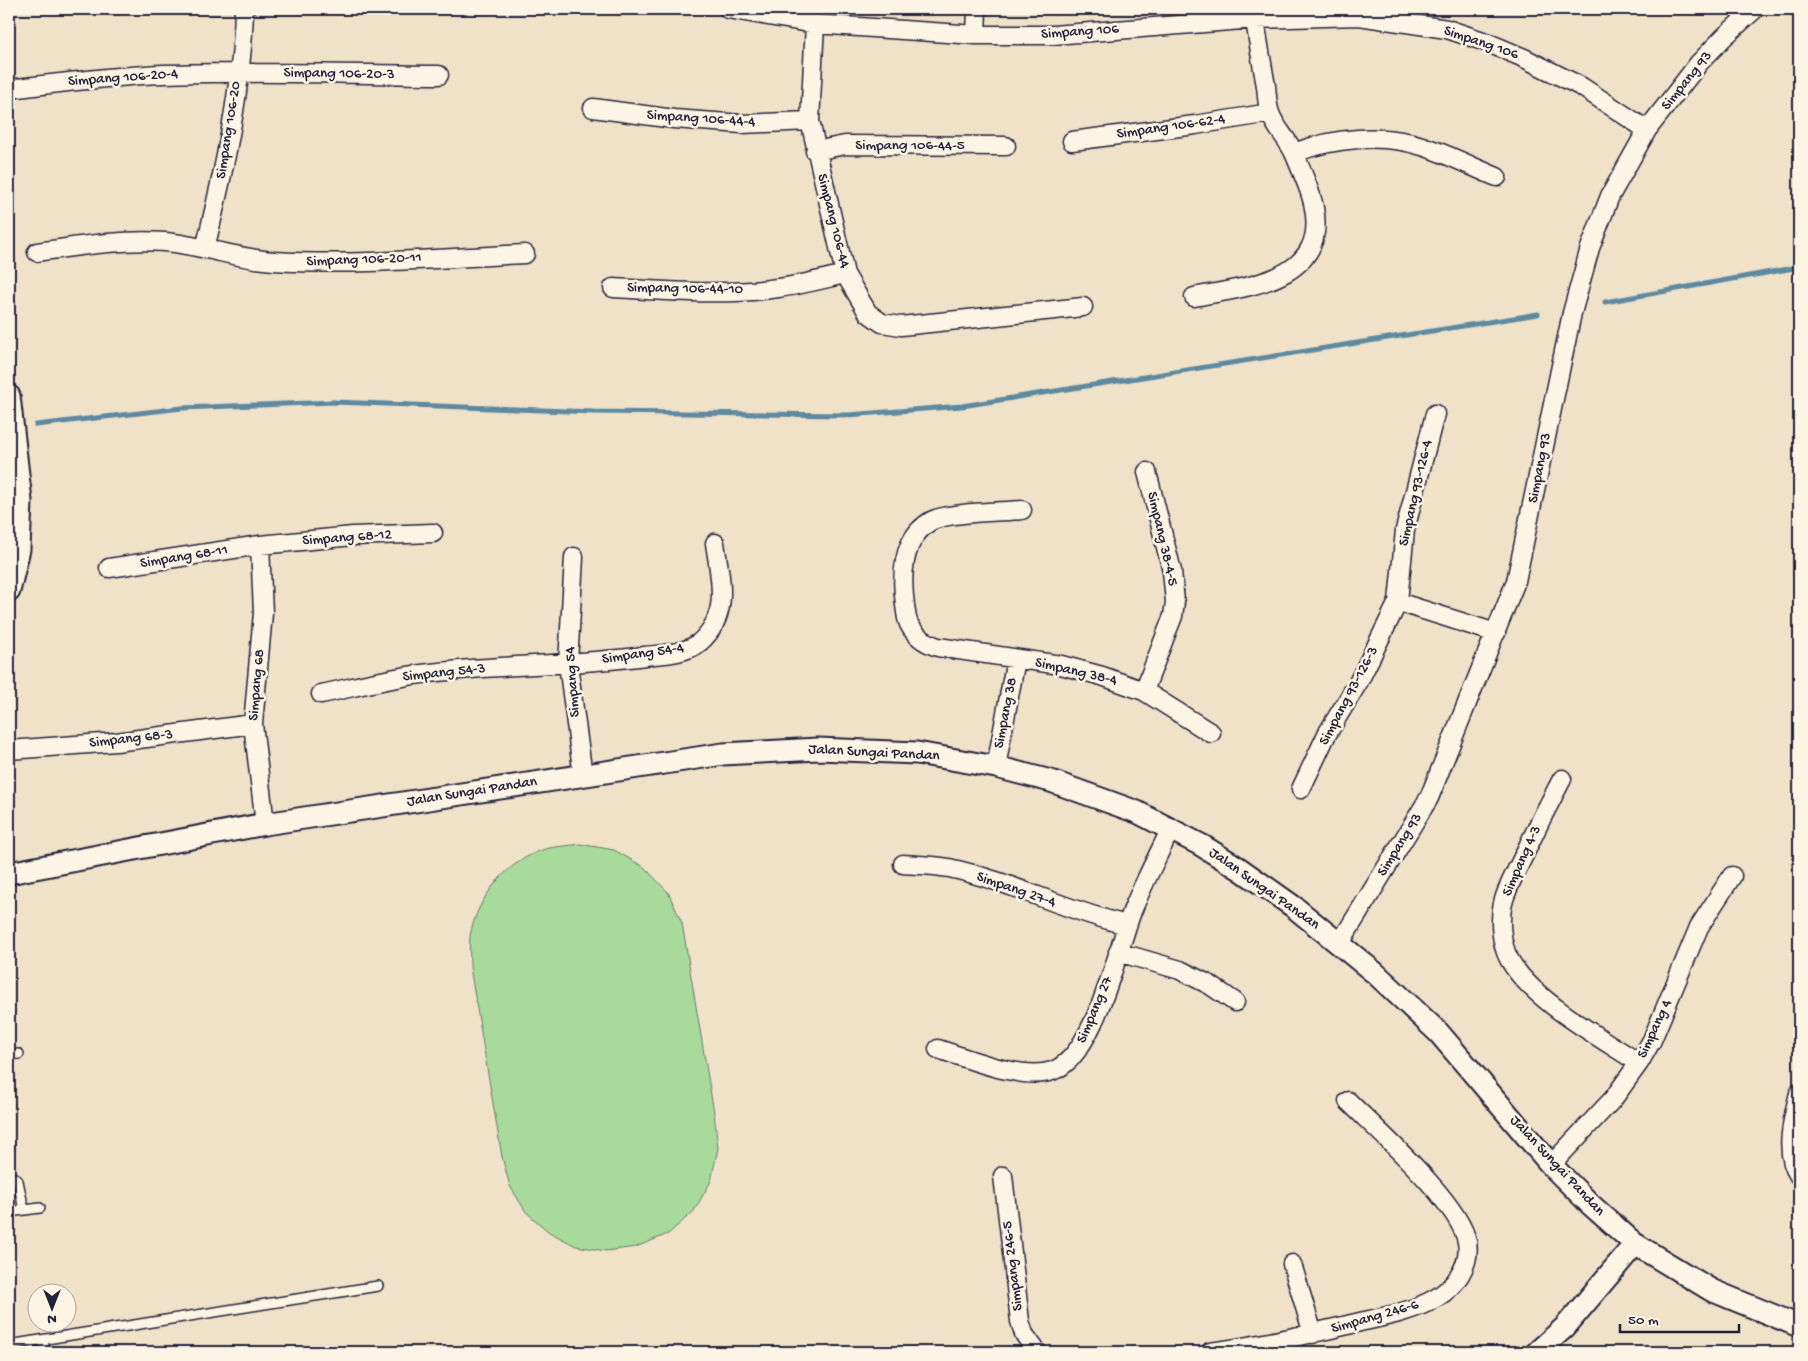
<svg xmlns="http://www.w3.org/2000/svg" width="1808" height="1361" font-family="'Gochi Hand',sans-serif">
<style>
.green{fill:#a8da9b;stroke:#657e6b}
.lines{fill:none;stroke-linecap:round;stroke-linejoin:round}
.stream{stroke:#5d8aa0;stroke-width:5}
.service-casing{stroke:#22223b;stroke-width:12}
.minor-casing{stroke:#22223b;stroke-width:21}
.tertiary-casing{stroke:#22223b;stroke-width:25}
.service{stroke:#fcf5e5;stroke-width:9}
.minor{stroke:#fcf5e5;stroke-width:18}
.tertiary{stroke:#fcf5e5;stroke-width:21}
.labels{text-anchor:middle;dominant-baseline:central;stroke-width:5;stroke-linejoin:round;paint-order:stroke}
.street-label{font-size:15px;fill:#22223b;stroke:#fcf5e5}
</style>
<rect width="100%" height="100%" fill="#f0e1c9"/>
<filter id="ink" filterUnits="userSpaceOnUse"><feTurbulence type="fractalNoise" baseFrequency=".02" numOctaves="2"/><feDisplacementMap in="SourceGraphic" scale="10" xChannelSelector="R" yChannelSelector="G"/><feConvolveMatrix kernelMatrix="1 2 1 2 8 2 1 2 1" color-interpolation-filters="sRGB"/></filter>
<g filter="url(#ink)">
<path class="green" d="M580,844L614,850L644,867L668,892L682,923L714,1113L718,1148L711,1181L694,1211L668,1234L636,1247L606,1251L576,1246L549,1232L526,1212L510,1186L502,1157L470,967C470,957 469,945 470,936C477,897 507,861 545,849C556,846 569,846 580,844Z"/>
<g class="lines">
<path class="stream" d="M1605,302L1799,267
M36,425L182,408L334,402L594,412L848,415L962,406L1538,314"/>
<g class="service-casing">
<path id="service" d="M9,1055L19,1054
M9,1178H15L18,1181L24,1210
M9,1212L40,1208
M43,1340L45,1352
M9,1345L378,1286"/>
</g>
<g class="minor-casing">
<path id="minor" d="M728,9L815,24L976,35H1053L1255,19L1359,16L1447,29L1486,42L1524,58L1582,87L1647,130
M815,24L810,121L845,274L868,313L882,323L901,326L1083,307
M976,35L977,9
M9,89C60,83 111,76 163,74C255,71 347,74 439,75
M593,108L674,119L742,124L810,121
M1072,141L1195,125L1270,113
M815,151L845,145L1006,146
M1294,153C1333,138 1382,133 1422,146C1448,154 1472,167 1497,177
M205,249C224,170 242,90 244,9
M37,252C80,246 122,239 165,242C202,245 237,259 274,261C357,266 441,258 525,254
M613,288C668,291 723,296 778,288C801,285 823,279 845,274
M1194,297C1243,287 1328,282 1314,208C1312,193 1301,170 1295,155C1289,140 1275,128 1270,113C1267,105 1267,94 1266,86C1262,64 1258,41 1255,19
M1022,510C1001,512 947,512 931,521C902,538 901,576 905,605C906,611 906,618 909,624C915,636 925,643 938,647L1061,665L1102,676L1144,691L1211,733
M260,545L263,613L253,724L265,824
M574,557L568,664L583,776
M109,568L260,545L353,536L433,533
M1398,602L1496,633
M1144,691L1173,616L1175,602L1172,571L1147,472
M321,694C355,687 388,678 422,674C496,664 571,666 645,656C662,654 686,654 700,642C731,614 720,579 715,543
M9,750L116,742L253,724
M996,767L1016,659
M1562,779C1548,805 1535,831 1523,857C1516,872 1507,887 1503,903C1499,920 1501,944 1509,959C1531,1000 1600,1037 1639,1063
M1301,789L1327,734L1359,681L1398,602L1405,530L1435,414
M903,864C918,865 934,865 949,868C1010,881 1066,911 1127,925
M1340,943L1429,798L1516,581L1572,313L1590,248L1610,196L1647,130L1699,63L1724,37L1755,9
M1118,952L1180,970L1210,985L1235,1002
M938,1049C967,1058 1022,1081 1052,1071C1095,1057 1117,949 1133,909C1144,882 1158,856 1170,830
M1799,1093C1793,1118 1783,1153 1799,1176
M1551,1165L1613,1099L1639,1063L1652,1040L1699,927L1732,876
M1003,1176L1020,1321L1024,1334L1037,1352
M1292,1264L1313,1334
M1210,1352C1259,1345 1307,1335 1356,1323C1382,1317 1412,1312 1436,1298C1455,1287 1471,1265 1467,1242C1461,1204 1377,1130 1348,1101"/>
</g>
<g class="tertiary-casing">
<path id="tertiary" d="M9,396L21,501L19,549L9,591
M9,873L265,824L723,754L818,749L917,753L996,767L1051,781L1137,812L1201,845L1240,869L1294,907L1375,973L1439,1033L1551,1165L1591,1205L1635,1244L1711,1290L1799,1326
M1537,1352L1565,1327L1635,1244"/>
</g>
<use href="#service" class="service"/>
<use href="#minor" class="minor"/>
<use href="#tertiary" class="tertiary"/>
</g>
</g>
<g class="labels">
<g class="street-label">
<text transform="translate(1080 32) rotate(-4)">Simpang 106</text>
<text transform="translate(1481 43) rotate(19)">Simpang 106</text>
<text transform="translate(339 74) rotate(1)">Simpang 106-20-3</text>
<text transform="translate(123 78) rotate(-4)">Simpang 106-20-4</text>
<text transform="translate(1687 81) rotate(-51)">Simpang 93</text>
<text transform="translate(701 119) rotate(4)">Simpang 106-44-4</text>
<text transform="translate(1171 127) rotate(-8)">Simpang 106-62-4</text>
<text transform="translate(229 130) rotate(-81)">Simpang 106-20</text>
<text x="910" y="146">Simpang 106-44-5</text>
<text transform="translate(833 221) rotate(76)">Simpang 106-44</text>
<text transform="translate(364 260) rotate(-2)">Simpang 106-20-11</text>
<text transform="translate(685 289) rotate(1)">Simpang 106-44-10</text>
<text transform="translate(1540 468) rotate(-79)">Simpang 93</text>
<text transform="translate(1416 493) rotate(-77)">Simpang 93-126-4</text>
<text transform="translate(347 538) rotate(-4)">Simpang 68-12</text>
<text transform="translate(1162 539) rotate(77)">Simpang 38-4-5</text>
<text transform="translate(184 557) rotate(-9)">Simpang 68-11</text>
<text transform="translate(643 654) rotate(-8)">Simpang 54-4</text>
<text transform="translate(1076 672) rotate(13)">Simpang 38-4</text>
<text transform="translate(444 673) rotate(-6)">Simpang 54-3</text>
<text transform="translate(573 682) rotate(-94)">Simpang 54</text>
<text transform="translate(257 685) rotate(-85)">Simpang 68</text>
<text transform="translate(1349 696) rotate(-62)">Simpang 93-126-3</text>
<text transform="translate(1006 713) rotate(-79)">Simpang 38</text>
<text transform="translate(131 739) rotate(-6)">Simpang 68-3</text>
<text transform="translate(874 753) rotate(3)">Jalan Sungai Pandan</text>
<text transform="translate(472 792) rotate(-9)">Jalan Sungai Pandan</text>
<text transform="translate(1400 845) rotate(-58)">Simpang 93</text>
<text transform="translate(1522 861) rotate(-66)">Simpang 4-3</text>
<text transform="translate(1264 889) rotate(35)">Jalan Sungai Pandan</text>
<text transform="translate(1016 890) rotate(19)">Simpang 27-4</text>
<text transform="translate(1095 1010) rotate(-67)">Simpang 27</text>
<text transform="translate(1655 1029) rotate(-65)">Simpang 4</text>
<text transform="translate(1557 1166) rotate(47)">Jalan Sungai Pandan</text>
<text transform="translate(1013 1266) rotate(-97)">Simpang 246-5</text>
<text transform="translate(1375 1317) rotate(-16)">Simpang 246-6</text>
</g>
</g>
<rect width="1808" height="1361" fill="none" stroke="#fcf5e5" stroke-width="30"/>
<rect x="15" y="15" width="1778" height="1331" fill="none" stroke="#22223b" stroke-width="2" filter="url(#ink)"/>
<g transform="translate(52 1308) rotate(180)"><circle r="24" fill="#fcf5e5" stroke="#a5a1a1"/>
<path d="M0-4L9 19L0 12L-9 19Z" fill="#22223b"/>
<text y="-8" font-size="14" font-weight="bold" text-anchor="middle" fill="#22223b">N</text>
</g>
<path d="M1620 1324v8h119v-8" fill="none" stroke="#22223b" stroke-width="2.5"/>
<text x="1628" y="1324" font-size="15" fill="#22223b" stroke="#fcf5e5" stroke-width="4" paint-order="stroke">50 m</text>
</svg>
